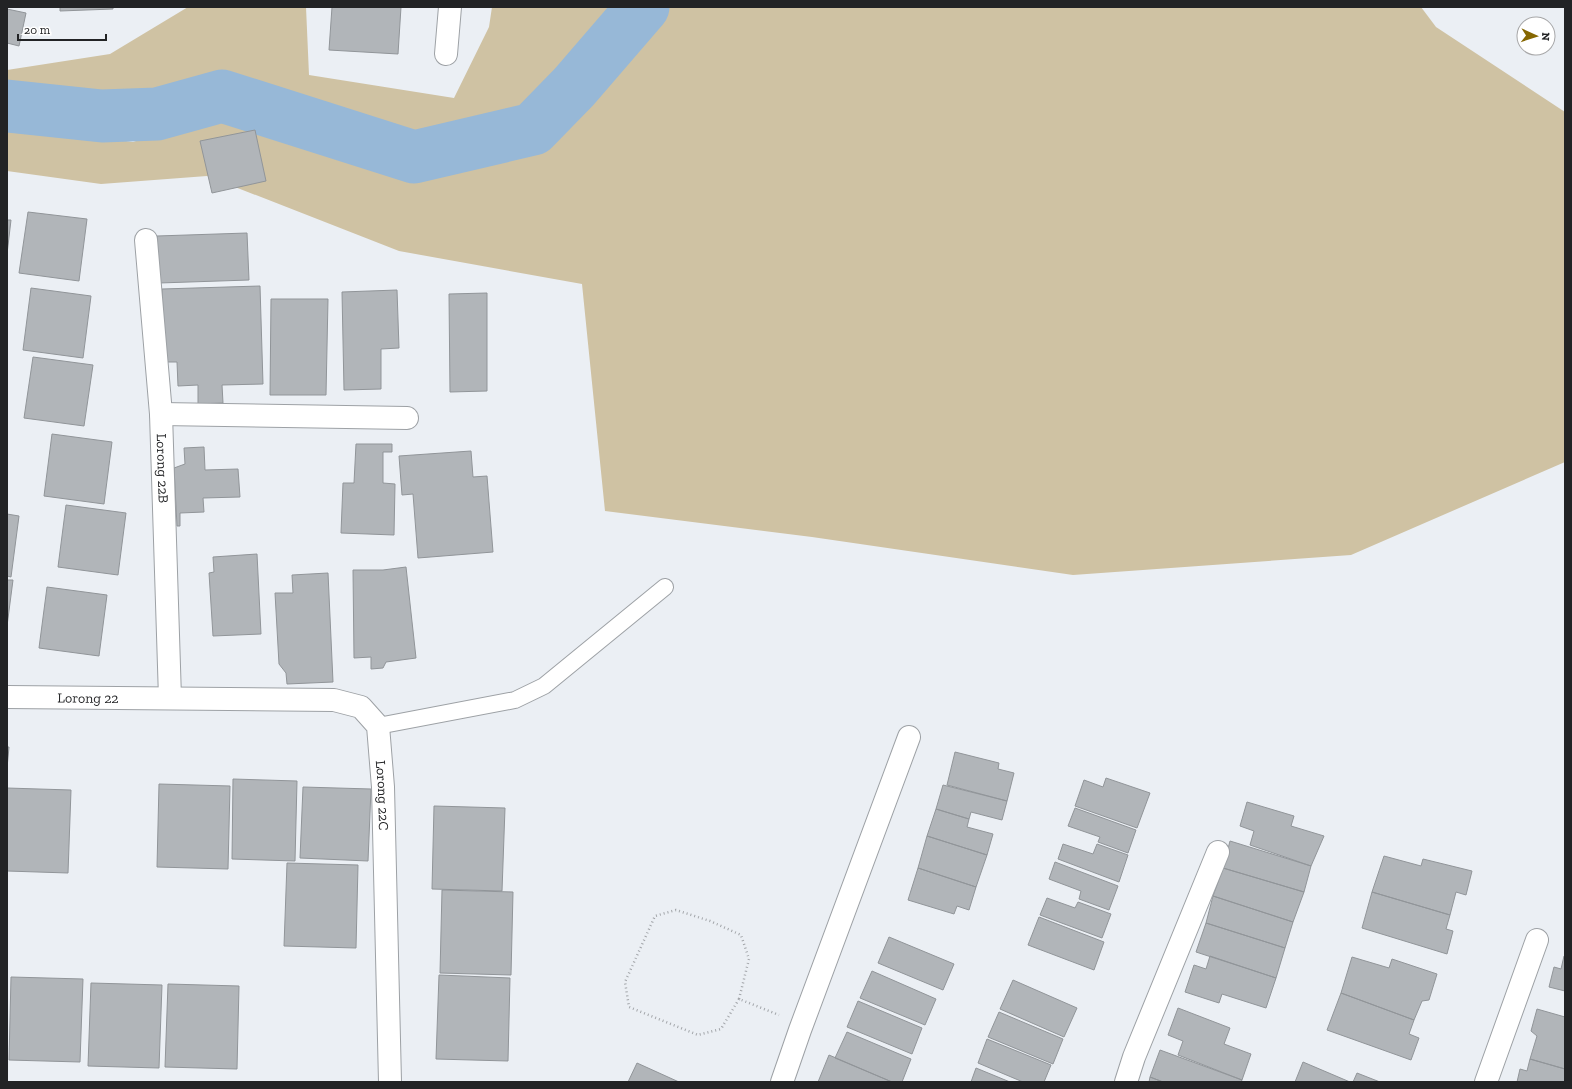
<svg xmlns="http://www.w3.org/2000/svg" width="1572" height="1089" font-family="'Zilla Slab',serif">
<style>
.green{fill:#cfc2a3}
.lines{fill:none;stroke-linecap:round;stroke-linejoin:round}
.river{stroke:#97b8d7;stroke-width:53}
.building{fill:#b1b5b9;stroke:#919599}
.lane-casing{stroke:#9da1a5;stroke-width:18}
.street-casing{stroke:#9da1a5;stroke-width:24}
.path{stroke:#a3a6aa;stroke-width:2.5;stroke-dasharray:1 3;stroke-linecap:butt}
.lane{stroke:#fff;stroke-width:16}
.street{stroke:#fff;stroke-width:22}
.labels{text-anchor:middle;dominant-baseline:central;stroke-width:3;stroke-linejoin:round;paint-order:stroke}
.street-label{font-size:14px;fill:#222325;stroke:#fff}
</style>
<rect width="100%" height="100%" fill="#ebeff4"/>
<path class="green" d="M188,7H306L309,75L454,98L489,27L492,7H1421L1436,27L1565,112V462L1351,555L1073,575L812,537L605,511L582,284L399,251L207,176L101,184L7,171V124L133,142L238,108L408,163L413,161V151L405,142L228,77L144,101L7,96V70L110,54Z"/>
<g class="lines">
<path class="river" d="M7,106L102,116L157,114L222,96L414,157L533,129L574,87L643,7"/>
</g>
<path class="building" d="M60,7H113V9L60,11Z
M332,7H401L398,54L329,50Z
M7,9L26,13L19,46L7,43Z
M255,130L266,181L212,193L200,141Z
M28,212L87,219L79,281L19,273Z
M7,220H11L7,254Z
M247,233L249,280L159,283L157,236Z
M260,286L263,384L222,385L223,403L198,404V385L178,386L177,362H165L162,289Z
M31,288L91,296L83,358L23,350Z
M397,290L399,348L381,349V389L344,390L342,292Z
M487,293V391L450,392L449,294Z
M271,299H328L326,395H270Z
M33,357L93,365L84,426L24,418Z
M52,434L112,442L104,504L44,496Z
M356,444H392V452H383V483L395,484L394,535L341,533L343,483H354Z
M204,447L205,470L238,469L240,497L203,498L204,512L180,513V526H177L174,468L185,464L184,448Z
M471,451L473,477L487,476L493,552L418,558L413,494L402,495L399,456Z
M66,505L126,513L118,575L58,567Z
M7,514L19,516L11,577L7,576Z
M257,554L261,634L213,636L209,573L214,572L213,557Z
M406,567L416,658L386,662L383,668L371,669V657L354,658L353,570H383Z
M328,573L333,682L287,684L286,673L279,664L275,593H293L292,575Z
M7,580H13L7,626Z
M47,587L107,595L99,656L39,648Z
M7,747H9L7,768Z
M955,752L999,763L998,769L1014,773L1007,801L947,785Z
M1106,778L1150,793L1137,828L1075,806L1084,780L1103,787Z
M233,779L297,781L295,861L232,859Z
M159,784L230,786L228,869L157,867Z
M943,785L1007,801L1002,820L971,812L969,819L936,809Z
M303,787L371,789L368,861L300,858Z
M7,788L71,790L68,873L7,871Z
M1247,802L1294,816L1291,826L1324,836L1311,866L1250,845L1254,831L1240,826Z
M434,806L505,808L502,891L432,889Z
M1075,808L1136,830L1128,853L1098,842L1100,837L1068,826Z
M936,809L969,819L967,827L993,834L987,855L927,836Z
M927,836L987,855L976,887L918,868Z
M1230,841L1311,866L1304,892L1223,868Z
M1063,844L1093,854L1097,844L1128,855L1119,882L1058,859Z
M1384,856L1421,866L1423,859L1472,871L1466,895L1456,892L1450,915L1372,892Z
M1055,862L1118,886L1109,910L1079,899L1081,891L1049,879Z
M287,863L358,865L356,948L284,946Z
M918,868L976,887L969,910L957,906L954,914L908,900Z
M1223,868L1304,892L1293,922L1213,896Z
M442,890L513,892L511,975L440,973Z
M1372,892L1450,915L1446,929L1453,931L1447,954L1362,928Z
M1213,896L1293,922L1285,948L1206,923Z
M1047,898L1075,908L1078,902L1111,914L1102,938L1040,915Z
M1039,917L1104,942L1094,970L1028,945Z
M1206,923L1285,948L1276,978L1196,952Z
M889,937L954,964L943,990L878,963Z
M1210,956L1276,978L1266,1008L1222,994L1219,1003L1185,992L1194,965L1206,969Z
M1564,956H1565V991L1549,987L1554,967L1561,969Z
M1352,957L1389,968L1392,959L1437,974L1429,1000L1422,1001L1414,1020L1341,993Z
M872,971L936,999L925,1025L860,998Z
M439,975L510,978L508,1061L436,1059Z
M11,977L83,979L80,1062L9,1060Z
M1013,980L1077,1008L1064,1037L1000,1009Z
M91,983L162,985L159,1068L88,1066Z
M168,984L239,986L237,1069L165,1067Z
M1341,993L1414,1020L1409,1034L1419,1038L1411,1060L1327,1030Z
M858,1001L922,1028L912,1054L847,1027Z
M1178,1008L1230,1028L1224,1044L1251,1054L1242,1080L1178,1055L1183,1041L1168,1035Z
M1537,1009L1565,1017V1069L1530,1059L1537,1036L1531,1031Z
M999,1012L1063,1039L1053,1064L988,1037Z
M847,1032L911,1059L902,1082H892L835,1058Z
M987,1039L1051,1065L1044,1082H1023L978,1063Z
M1160,1050L1242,1080L1241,1082H1163L1150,1077Z
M829,1055L892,1082H818Z
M1530,1059L1565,1069V1082H1517L1520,1069L1527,1071Z
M1303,1062L1350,1082H1295Z
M637,1063L679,1082H628Z
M976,1068L1010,1082H971Z
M1357,1073L1380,1082H1353Z
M1150,1077L1163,1082H1149Z"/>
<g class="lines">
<g class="lane-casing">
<path id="lane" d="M378,726L515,700L544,686L665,587"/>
</g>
<g class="street-casing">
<g id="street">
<path d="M446,54L450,7"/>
<path id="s1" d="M146,240L161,414L170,698"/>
<path d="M161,414L407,418"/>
<path id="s2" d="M7,697L334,700L361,707L378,726L383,787L390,1082"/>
<path d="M782,1082L800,1030L909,737"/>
<path d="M1126,1082L1134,1057L1218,852"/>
<path d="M1486,1082L1537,940"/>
</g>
</g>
<path class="path" d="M739,999L721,1029L698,1035L629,1007L625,982L655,916L676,910L710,921L741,935L749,959L739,999L779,1015"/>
<use href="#lane" class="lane"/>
<use href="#street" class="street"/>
</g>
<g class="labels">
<g class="street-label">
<text stroke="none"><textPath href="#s1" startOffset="229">Lorong 22B</textPath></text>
<text stroke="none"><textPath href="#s2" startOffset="81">Lorong 22</textPath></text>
<text stroke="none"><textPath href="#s2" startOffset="450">Lorong 22C</textPath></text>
</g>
</g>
<rect width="1572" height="1089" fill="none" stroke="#222325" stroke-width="16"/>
<g transform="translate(1536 36) rotate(93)"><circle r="19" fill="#ffffff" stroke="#a7a7a8"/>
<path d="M0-3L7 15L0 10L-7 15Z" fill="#866701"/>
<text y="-6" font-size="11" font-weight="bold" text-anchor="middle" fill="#222325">N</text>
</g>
<path d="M18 34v6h88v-6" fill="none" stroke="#222325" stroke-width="2"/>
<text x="24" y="34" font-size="12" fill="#222325" stroke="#ffffff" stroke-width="3" paint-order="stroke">20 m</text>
</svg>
